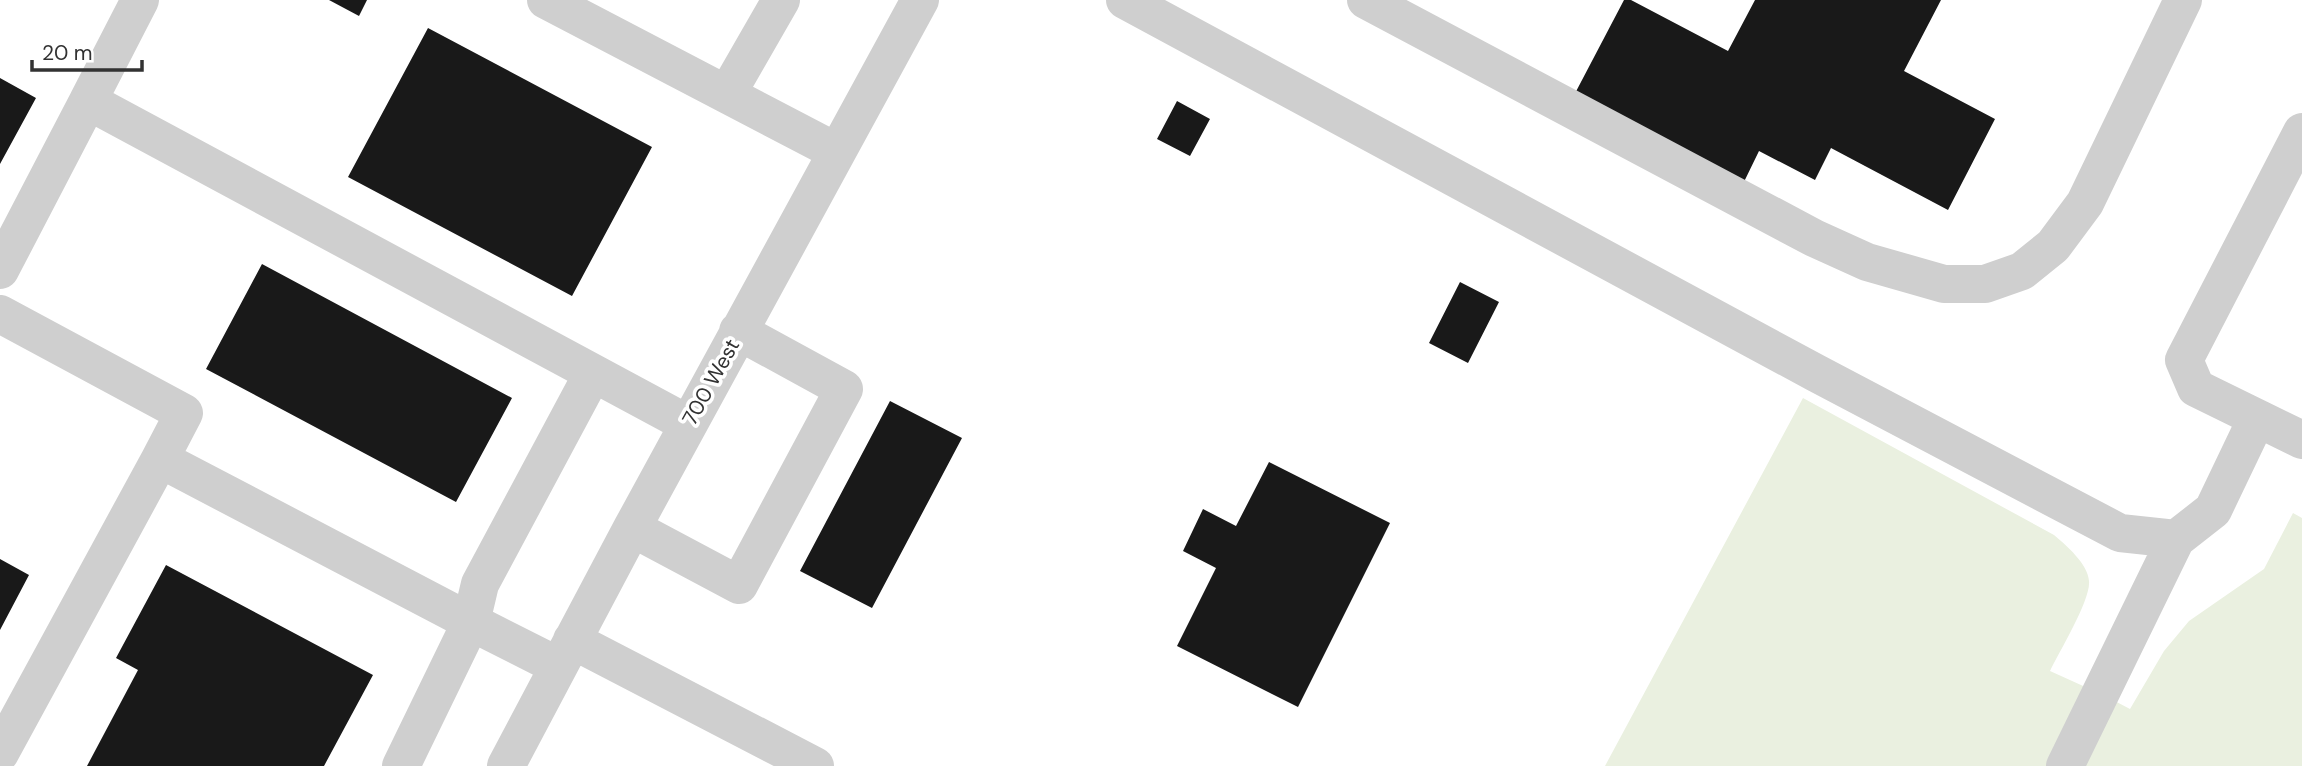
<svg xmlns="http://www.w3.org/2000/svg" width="2302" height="766" font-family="'DM Sans',sans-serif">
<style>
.green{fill:#eaf0e0}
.building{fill:#191919}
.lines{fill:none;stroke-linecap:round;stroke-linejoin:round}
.minor{stroke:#cfcfcf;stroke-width:38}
.labels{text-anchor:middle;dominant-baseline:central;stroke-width:7;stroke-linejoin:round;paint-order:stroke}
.street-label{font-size:21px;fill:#323232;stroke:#fff}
</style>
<rect width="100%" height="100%" fill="#fff"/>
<path class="green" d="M1803,398L2054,535C2066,545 2088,564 2089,581C2091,600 2059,652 2050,671L2092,690L2054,766H1605Z
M2293,513L2302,518V766H2078L2111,699L2130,709L2164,651L2189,621L2264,569Z"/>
<path class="building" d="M329,0H367L359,16Z
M1624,0H1631L1728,51L1755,0H1941L1904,71L1995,119L1948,210L1831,148L1815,180L1759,151L1741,188L1571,101Z
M428,28L652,147L572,296L348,177Z
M0,78L36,98L0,164Z
M1177,101L1210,119L1190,156L1157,139Z
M262,264L512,398L456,502L206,369Z
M1460,282L1499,302L1468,363L1429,343Z
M890,401L962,438L872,608L800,571Z
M1269,462L1390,523L1298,707L1177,646L1216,568L1183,551L1203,509L1236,526Z
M0,559L29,575L0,630Z
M166,565L373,675L324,766H87L138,670L116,658Z"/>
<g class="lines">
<path class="minor" d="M140,0L88,101L688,424
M546,0L837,152
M1125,0L1816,373L2120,533L2176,539L2213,510L2257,418
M1366,0L1814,238L1867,262L1944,284H1985L2022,271L2053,246L2085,203L2183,0
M727,94L781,0
M2302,132L2184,360L2196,388L2302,440
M0,270L88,101
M0,314L184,413L160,459
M632,528L739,585L844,389L738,331
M572,640L815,766
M558,666L471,622L480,584L593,373
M0,753L160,459L471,622L401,766
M506,766L632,528L920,0
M2065,766L2176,539"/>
</g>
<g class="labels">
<g class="street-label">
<text transform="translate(711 382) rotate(-61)">700 West</text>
</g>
</g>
<path d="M32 60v10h110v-10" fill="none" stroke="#323232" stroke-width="3.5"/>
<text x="42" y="60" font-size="21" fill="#323232" stroke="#ffffff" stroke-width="5" paint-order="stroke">20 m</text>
</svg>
